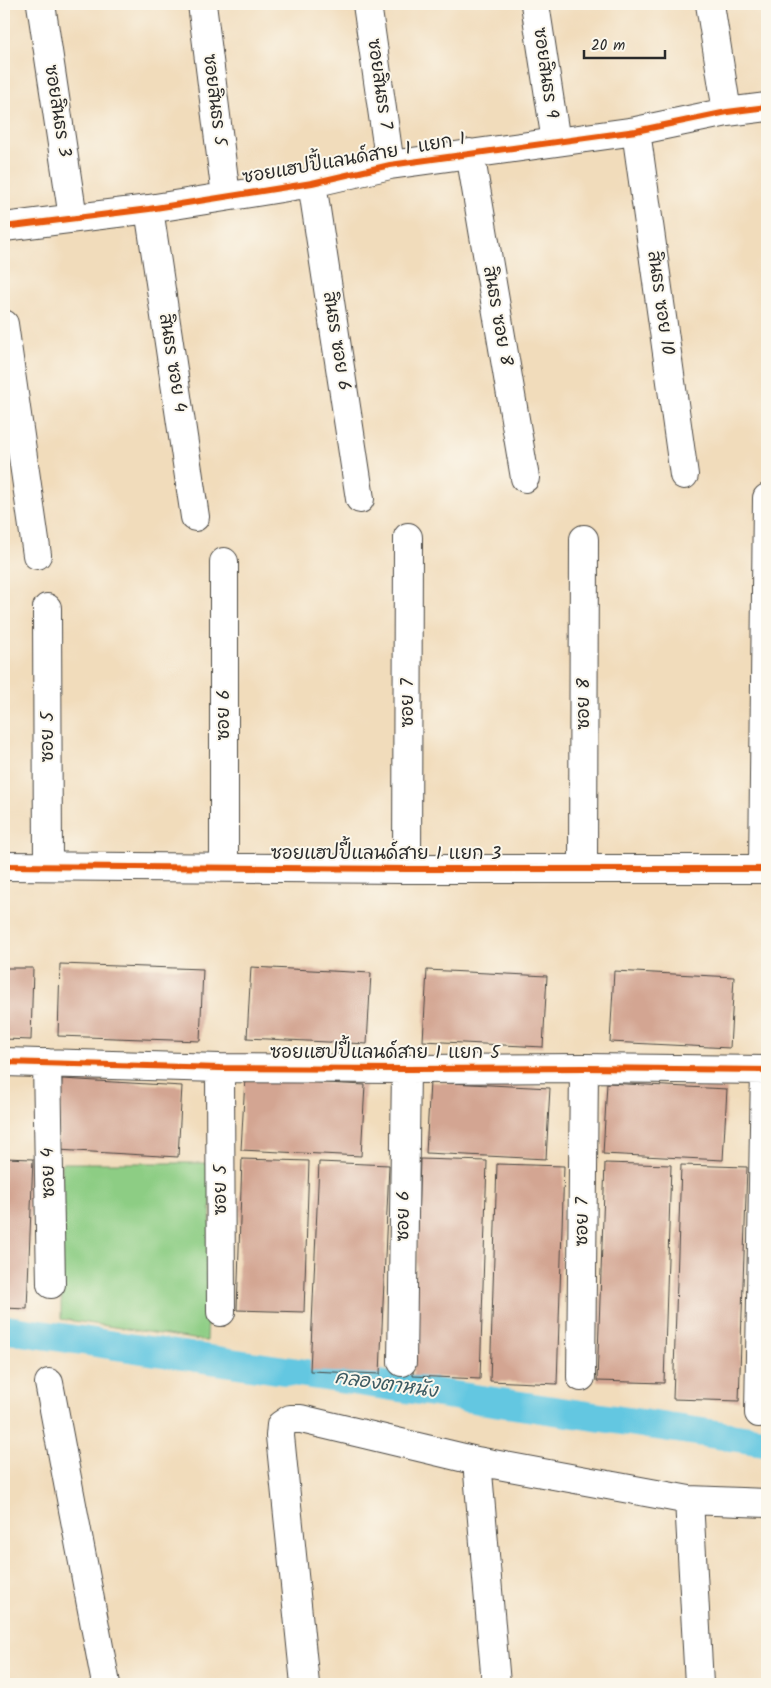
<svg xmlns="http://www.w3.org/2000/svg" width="771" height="1688" font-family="Kalam,'Playpen Sans Thai',sans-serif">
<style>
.green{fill:#8dcd84;stroke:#5c7c58}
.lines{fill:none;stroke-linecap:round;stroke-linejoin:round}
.canal{stroke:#63c7e1;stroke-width:29}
.building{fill:#d3a592}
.minor-casing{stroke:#494641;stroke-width:30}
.minor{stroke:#fff;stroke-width:28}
.cycleway-casing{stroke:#fbf7ec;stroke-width:9}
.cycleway{stroke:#e8590c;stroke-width:6}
.labels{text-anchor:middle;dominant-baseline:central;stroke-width:4;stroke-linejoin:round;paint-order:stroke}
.street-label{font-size:18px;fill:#2b2b2b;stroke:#fbf7ec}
.water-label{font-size:19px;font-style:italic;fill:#3c5a62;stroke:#fbf7ec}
</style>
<rect width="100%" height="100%" fill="#fbf7ec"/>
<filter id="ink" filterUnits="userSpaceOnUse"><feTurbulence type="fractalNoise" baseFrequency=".02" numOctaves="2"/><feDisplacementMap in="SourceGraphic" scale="10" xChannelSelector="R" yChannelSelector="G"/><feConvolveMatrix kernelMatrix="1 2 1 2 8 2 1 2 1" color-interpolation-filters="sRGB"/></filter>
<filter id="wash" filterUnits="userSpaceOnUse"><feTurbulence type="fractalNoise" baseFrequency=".0096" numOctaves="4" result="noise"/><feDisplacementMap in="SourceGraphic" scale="20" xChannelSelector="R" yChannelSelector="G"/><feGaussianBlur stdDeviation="1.12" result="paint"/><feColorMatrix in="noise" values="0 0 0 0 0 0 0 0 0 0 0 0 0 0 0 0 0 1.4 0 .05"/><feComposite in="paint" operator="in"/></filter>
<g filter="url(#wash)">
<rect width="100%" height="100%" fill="#f1dcbb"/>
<path class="green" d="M62,1163H212L207,1341L61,1319Z"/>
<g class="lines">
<path class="canal" d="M4,1329L767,1442"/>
</g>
<g id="blocks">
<path class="building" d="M60,964L203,969L200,1041L58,1036Z
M251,967L371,973L367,1044L247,1038Z
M4,968H33L31,1040L4,1039Z
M427,970L547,976L543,1047L423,1041Z
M614,971L734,977L730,1048L610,1042Z
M62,1079L182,1086L178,1157L58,1150Z
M245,1079L365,1085L361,1156L241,1150Z
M430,1082L550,1088L546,1159L426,1153Z
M607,1083L727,1089L723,1160L603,1154Z
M4,1158L33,1159L27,1309L4,1308Z
M242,1159L309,1161L304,1312L237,1310Z
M420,1159L487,1161L480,1379L413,1376Z
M319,1162L389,1165L380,1374L310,1371Z
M605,1163L671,1165L664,1383L597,1381Z
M497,1164L564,1166L557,1384L490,1381Z
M681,1165L747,1167L739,1401L673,1399Z"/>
</g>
</g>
<g filter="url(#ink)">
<use href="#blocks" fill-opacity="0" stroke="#494641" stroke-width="1"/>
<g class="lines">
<g class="minor-casing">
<path id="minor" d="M41,4L73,218
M202,4L226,196
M367,4L390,165
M535,4L556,142
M710,4L727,112
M636,131L684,475
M470,153L525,478
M312,183L360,499
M149,209L195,517
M4,227L149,209L312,183L390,165L636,131L727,112L767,107
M4,324L37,555
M47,608L48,866
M4,866L407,869H767
M224,867V562
M407,869L408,537
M583,869L584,539
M763,869L767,498
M4,1062L220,1068L406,1069L584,1068L767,1070
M47,1063L51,1284
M220,1068L221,1312
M402,1362L406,1069
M581,1377L584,1068
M49,1383L106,1684
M759,1413L765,1070
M477,1461L496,1684
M305,1684L280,1436L281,1425L290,1419H301L477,1461L689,1500
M699,1684L689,1500L767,1503"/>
</g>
<use href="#minor" class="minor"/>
<g class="cycleway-casing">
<path id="cycleway" d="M4,227L149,209L312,183L390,165L636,131L727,112L767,107
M4,866L407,869H767
M4,1062L220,1068L406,1069L584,1068L767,1070"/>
</g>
<use href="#cycleway" class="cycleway"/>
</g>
</g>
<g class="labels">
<g class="street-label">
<text transform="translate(545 73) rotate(82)">ซอยสินธร 9</text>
<text transform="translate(379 84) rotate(82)">ซอยสินธร 7</text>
<text transform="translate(214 100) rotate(83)">ซอยสินธร 5</text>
<text transform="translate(57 111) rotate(81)">ซอยสินธร 3</text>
<text transform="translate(354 159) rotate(-10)">ซอยแฮปปี้แลนด์สาย 1 แยก 1</text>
<text transform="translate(660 303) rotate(82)">สินธร ซอย 10</text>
<text transform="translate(497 316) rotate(80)">สินธร ซอย 8</text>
<text transform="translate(336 341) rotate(81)">สินธร ซอย 6</text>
<text transform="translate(172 363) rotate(81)">สินธร ซอย 4</text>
<text transform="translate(408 703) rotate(-90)">ซอย 7</text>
<text transform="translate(584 704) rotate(-90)">ซอย 8</text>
<text transform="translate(224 715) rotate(-90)">ซอย 6</text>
<text transform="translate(48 737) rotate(-90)">ซอย 5</text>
<text x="386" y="854">ซอยแฮปปี้แลนด์สาย 1 แยก 3</text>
<text x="385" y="1053">ซอยแฮปปี้แลนด์สาย 1 แยก 5</text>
<text transform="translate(49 1173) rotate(-91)">ซอย 4</text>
<text transform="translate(221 1190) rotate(-90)">ซอย 5</text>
<text transform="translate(404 1216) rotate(-89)">ซอย 6</text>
<text transform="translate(583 1222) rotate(-89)">ซอย 7</text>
</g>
<g class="water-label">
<text transform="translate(386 1385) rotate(8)">คลองตาหนัง</text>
</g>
</g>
<rect width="771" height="1688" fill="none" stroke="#fbf7ec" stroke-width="20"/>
<path d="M584 50v8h81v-8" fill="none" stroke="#2b2b2b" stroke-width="2.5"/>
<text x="591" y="50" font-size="15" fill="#2b2b2b" stroke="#fbf7ec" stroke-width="4" paint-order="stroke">20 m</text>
</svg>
